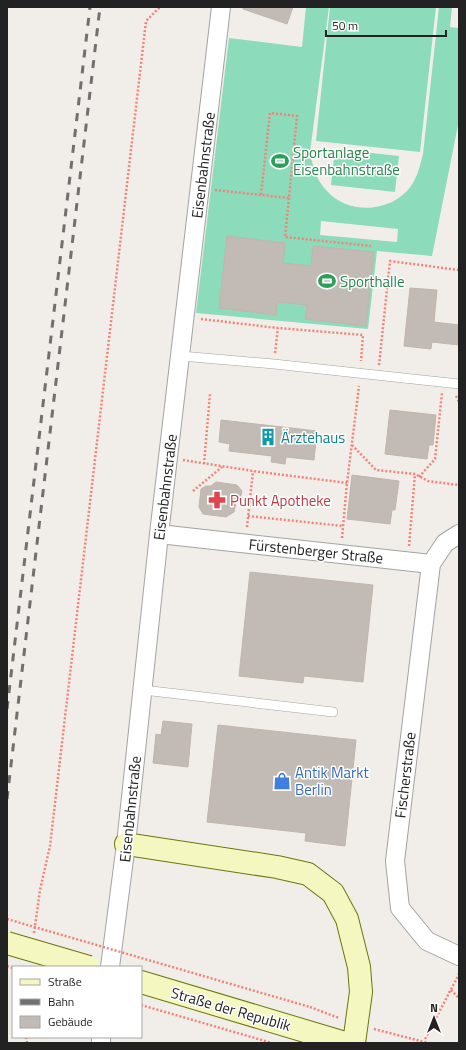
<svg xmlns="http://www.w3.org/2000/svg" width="466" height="1050" font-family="'Titillium Web',sans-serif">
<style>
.pitch{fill:#8cdbbb;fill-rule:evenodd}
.building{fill:#c2bab5;stroke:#c2b5ac}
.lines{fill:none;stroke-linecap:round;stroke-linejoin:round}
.lane-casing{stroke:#a3a3a3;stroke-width:10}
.street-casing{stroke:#a3a3a3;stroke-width:20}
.secondary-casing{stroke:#6c760b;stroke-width:24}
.path{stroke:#f38379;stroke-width:2.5;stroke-dasharray:2 2;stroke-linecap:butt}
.lane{stroke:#fff;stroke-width:9}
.street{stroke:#fff;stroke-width:18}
.secondary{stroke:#f5f7c1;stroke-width:22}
.rail{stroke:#707070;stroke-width:3;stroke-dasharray:8 8;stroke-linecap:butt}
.secondary-bridge-casing{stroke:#6c760b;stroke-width:24;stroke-linecap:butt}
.path-bridge{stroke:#f38379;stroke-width:2.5;stroke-dasharray:2 2;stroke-linecap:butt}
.secondary-bridge{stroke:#f5f7c1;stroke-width:22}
.labels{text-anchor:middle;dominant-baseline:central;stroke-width:3;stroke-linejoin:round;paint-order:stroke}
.leisure-label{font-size:15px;fill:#27864d;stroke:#fff;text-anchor:start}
.street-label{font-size:15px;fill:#222;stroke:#fff}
.culture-label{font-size:15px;fill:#0d838f;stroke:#fff;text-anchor:start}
.health-label{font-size:15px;fill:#be3a42;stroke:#fff;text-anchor:start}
.shop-label{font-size:15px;fill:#366cbe;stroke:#fff;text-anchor:start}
</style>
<rect width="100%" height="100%" fill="#f1eee9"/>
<path class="pitch" d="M306,7H329L310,152C313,167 316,180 327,191C349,216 393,212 411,186C418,176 420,165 423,154L439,7H452L450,27L459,28V120L432,256L377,251L368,329L196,313L229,38L302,47ZM321,221L398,229L397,242L320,235Z
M330,7H436L420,152L316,141Z
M335,149L399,156L395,192L331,185Z"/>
<path class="building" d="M243,7H293L287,24L243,9Z
M227,236L285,243L283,263L311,266L313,246L374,252L366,326L305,319L307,305L277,302L276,315L219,308Z
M410,288L437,290L434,322L459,325V345L432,342L431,349L404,346Z
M390,410L436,415L433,445H429L427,459L385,454Z
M221,420L317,431L314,460L286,457L285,464L271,462L272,456L229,451L230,444L219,442Z
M352,475L399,481L395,510H392L390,524L347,519Z
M216,482L237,485L242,491L240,499L236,502L234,512L226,517L203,514L199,507L201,489L206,486H211Z
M250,572L373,585L363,682L304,676L303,683L239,676Z
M163,721L192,724L188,767L153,763L156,734L161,735Z
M218,725L356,740L345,846L305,841L306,833L207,822Z"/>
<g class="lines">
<g class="lane-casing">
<path id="lane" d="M181,356L274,364L459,384
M143,690L333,712"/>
</g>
<g class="street-casing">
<path id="street" d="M159,534L431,564L445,543L459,534
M431,564L395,861L400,908L427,941L459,956
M110,967L126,844L159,534L221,7
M101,1043V1037"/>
</g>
<g class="secondary-casing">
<path id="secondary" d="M126,844L277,867L308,874L333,893L347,919L359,967L361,992L354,1043
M141,982L345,1043"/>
</g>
<path class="path" d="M215,190L289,198L297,116L270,113L261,195
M289,198L285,237L371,246
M201,319L278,328L363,335L361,361
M275,353L278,328
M379,365L390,261L459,270
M456,396L459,402
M352,445L376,470L415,474L428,481L459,485
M183,460L253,471L347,483
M204,464L210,394
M419,477L435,459L442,393
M193,491L222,467
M248,516L343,526
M247,527L253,471
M342,538L347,483L359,386
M409,546L415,474
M34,933L40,890L50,846L146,21L160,7
M7,966L13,968
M451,990L459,998
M141,1005L272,1043
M310,1007L339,1018
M374,1029L428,1043
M26,1037L27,1043
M425,1039L459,974"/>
<use href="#lane" class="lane"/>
<use href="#street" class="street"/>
<use href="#secondary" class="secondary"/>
<path class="rail" d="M7,709L90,7
M7,799L100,7"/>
<g class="secondary-bridge-casing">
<path id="secondary-bridge" d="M7,943L89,967"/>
</g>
<path class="path-bridge" d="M7,919L310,1007"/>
<use href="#secondary-bridge" class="secondary-bridge"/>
</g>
<defs>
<g id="stadium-bare" transform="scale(1.38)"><path d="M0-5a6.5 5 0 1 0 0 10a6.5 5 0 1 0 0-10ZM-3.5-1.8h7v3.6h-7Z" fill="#2e9e5b" stroke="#fff" stroke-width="2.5" paint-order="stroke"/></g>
<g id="building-bare" transform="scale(1.38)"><path d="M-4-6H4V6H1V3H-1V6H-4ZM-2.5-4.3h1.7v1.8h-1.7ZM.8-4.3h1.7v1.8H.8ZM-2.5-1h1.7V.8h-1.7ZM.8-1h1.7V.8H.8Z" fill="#0f9aa8" stroke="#fff" stroke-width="2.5" paint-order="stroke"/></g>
<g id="pharmacy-bare" transform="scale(1.38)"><path d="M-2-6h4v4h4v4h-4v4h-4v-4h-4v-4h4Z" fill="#e0444e" stroke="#fff" stroke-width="2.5" paint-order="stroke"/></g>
<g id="shop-bare" transform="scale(1.38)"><path d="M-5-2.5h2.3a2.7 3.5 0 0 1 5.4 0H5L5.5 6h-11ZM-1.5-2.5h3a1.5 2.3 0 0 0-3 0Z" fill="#3f7fe0" stroke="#fff" stroke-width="2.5" paint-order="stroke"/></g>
</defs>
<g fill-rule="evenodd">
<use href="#stadium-bare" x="280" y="161"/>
<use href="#stadium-bare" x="327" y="281"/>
<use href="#building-bare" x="268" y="437"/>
<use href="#pharmacy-bare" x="217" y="500"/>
<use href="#shop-bare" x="282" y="781"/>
</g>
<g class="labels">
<g class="leisure-label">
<text x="293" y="152">Sportanlage<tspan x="293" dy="17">Eisenbahnstraße</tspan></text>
<text x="340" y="281">Sporthalle</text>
</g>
<g class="street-label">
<text transform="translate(203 165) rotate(-83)">Eisenbahnstraße</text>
<text transform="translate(165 487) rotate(-83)">Eisenbahnstraße</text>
<text transform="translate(316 551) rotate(6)">Fürstenberger Straße</text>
<text transform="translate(405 775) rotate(-83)">Fischerstraße</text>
<text transform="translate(130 809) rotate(-84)">Eisenbahnstraße</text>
<text transform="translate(231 1009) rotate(16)">Straße der Republik</text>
</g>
<g class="culture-label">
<text x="281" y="437">Ärztehaus</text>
</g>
<g class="health-label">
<text x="230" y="500">Punkt Apotheke</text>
</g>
<g class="shop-label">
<text x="295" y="772">Antik Markt<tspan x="295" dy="17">Berlin</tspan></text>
</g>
</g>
<rect width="466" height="1050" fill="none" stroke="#222222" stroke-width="16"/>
<rect x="12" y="966" width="130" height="72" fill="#ffffff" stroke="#a7a7a7"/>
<rect x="20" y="979" width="20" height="6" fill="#f5f7c1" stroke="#a7a7a7"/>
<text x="48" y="986" font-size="12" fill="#222222">Straße</text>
<rect x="20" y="999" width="20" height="6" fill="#707070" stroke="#a7a7a7"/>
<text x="48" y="1006" font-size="12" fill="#222222">Bahn</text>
<rect x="20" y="1016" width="20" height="12" fill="#c2bab5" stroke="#a7a7a7"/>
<text x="48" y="1026" font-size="12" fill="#222222">Gebäude</text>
<g transform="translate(434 1018)" stroke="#ffffff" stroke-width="3" paint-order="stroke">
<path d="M0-3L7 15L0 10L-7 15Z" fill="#222222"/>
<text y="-6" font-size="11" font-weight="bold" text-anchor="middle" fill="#222222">N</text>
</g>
<path d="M326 30v6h120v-6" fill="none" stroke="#222222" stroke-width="2"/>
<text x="332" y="30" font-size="12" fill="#222222" stroke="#ffffff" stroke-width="3" paint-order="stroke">50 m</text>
</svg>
